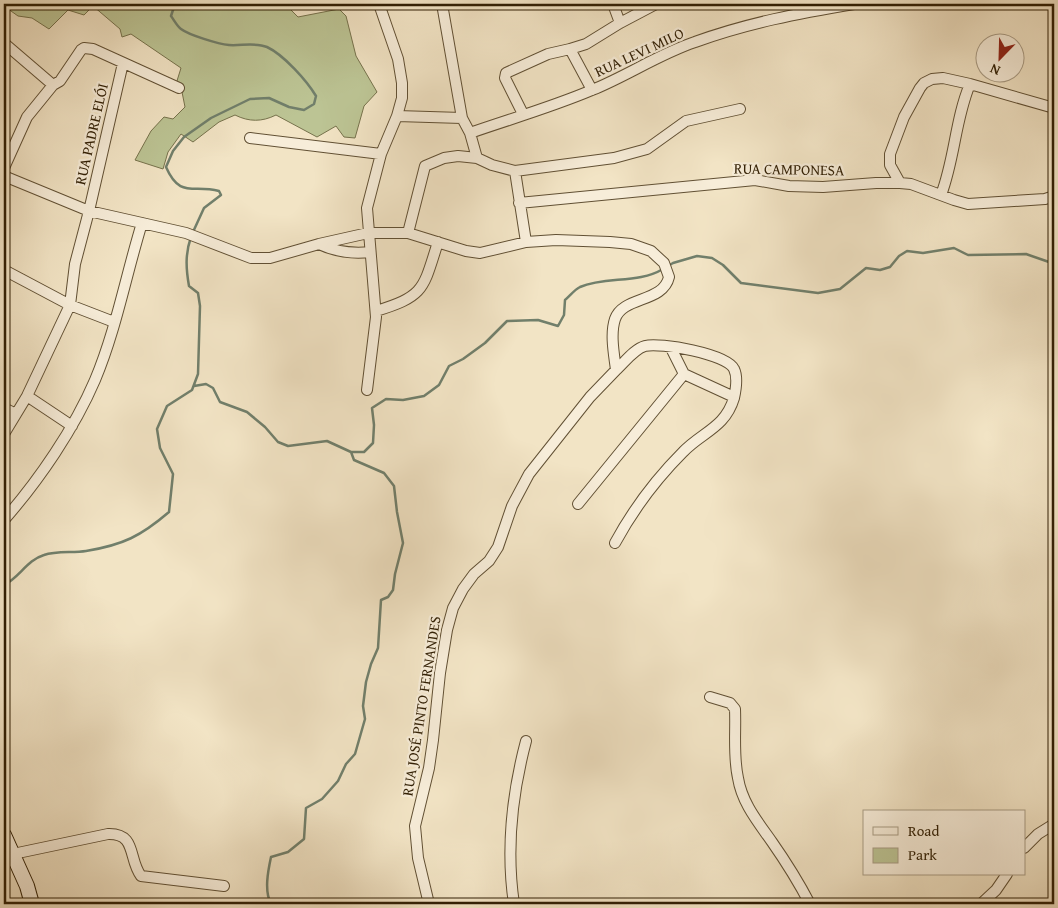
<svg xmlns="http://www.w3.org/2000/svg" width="1058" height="908" font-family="'Gentium Book Plus',serif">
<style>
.green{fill:#bcc494;stroke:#76724c}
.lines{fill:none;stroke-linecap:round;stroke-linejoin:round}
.stream{stroke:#717f6b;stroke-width:2.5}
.street-casing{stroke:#615034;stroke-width:12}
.secondary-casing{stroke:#311f04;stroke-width:16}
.street{stroke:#f7edd9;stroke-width:10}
.secondary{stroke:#f7edd9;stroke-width:14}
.labels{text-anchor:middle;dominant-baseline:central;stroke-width:4.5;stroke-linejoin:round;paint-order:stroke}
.street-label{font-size:15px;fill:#311f04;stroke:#f7edd9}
</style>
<rect width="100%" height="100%" fill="#f2e4c5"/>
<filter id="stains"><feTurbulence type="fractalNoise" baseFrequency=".004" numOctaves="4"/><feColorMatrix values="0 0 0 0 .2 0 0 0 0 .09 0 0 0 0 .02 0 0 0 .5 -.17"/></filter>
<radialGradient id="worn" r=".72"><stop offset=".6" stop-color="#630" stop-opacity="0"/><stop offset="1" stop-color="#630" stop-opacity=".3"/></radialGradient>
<path class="green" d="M4,4H285L298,17L339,9L346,16L356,56L377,92L364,106L355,138L344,137L336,126L317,137L276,115C262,122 249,122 235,115L219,122L193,142L181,134L168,152L163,169L135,160L151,131L164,117L173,119L185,107L181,87L176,84L181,68L131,34L122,37L120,29L93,6L84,15L68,10L49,29L32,18L18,16L4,6Z"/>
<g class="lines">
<path class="stream" d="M175,4L171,16C174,20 177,26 181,29C189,35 218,44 229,45C241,46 255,42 267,47C284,55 307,81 316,96L314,104L304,110L289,107L269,98L250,99L211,118L184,137L173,151L166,167C180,199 193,184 219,191L221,195L204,208L193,232
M668,266L673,263L697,256L712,258L723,265L741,283L818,293L840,289L866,268L880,270L890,267L899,256L907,251L923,253L954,248L968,255L1026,254L1049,262L1054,261
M194,386L206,384L213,388L220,402L247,412L265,427L278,442L288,446L327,441L351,452H364L373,443L374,425L372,408L386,399L403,400L424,396L439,385L449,366L463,359L485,343L507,321L538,320L558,326L564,315L565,300C570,296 574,290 580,287C606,276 638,284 663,269
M4,585C19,578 27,560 44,555C56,551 73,553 86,551C123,545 141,536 169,512L173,474L160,448L157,429L167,406L192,390L198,374L200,306L198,293L189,286C186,269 185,254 191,237
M271,904C264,891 268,871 271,857L288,852L304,839L306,808L322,799L338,781L346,764L355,754L365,719L363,706L366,682L371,664L378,648L381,600L388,597L393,590L395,574L403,543L397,512L394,486L384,473L354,460L351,452"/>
<g class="street-casing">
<path id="street" d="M442,4L462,118L470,133L477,158
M613,4L620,23
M4,43L53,85
M592,90L570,49L586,44L620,23L656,4
M523,114L505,78L506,73L548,54L570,49
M397,116L462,118
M470,133C510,119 552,107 592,90C627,76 659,54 695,42C747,23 800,13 854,4
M250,138L381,154
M4,168L27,117L53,85L60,81L81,50L84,48L93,49L179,88
M515,171L526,242
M4,176L89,211L186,233L251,258H270L319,244L368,233H408L466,251L480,253L526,242L556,240L610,242L631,244L651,251L664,263L669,277C663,303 623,296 615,319C610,334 614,354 616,370L590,397L529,474L512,506L498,547L489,561L474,574L463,589L453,608L447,630L440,673L433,740L429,768L415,826L418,858L429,904
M900,183L890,165V154L904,117L920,88L924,83L932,79L943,78L970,84L1054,108
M941,195C955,158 955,120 970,84
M519,203L755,180L789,186L823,187L876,183H900L911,184L954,200L968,204L1045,199L1054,196
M408,233L425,166L444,158L458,156L477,158L492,165L515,171L614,158L647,149L686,121L740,109
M319,244C336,252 352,254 370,252
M4,270L70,305L114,322
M376,311C425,296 423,289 438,242
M671,348L684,374L734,397
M367,390L376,317L367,208L381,154L397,116L402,98V83L398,59L379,4
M27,396L72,426
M4,408L16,414
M4,434L27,396L70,305L75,264L89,211L123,63
M578,504L684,374
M4,520C39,480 74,429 95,380C116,330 126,275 142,223
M615,543C634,508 655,480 683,452C702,432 725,428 734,398C736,389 738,377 734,369C727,354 660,342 645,346C634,349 624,363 616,370
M710,697L730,703L735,709C736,732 733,756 738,778C742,803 758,822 772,842C786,862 799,883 810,904
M1024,848L1038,834L1054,824
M13,854L108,834C137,833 128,859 141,876L224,886
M514,904C506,850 512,794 526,741
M981,904L996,890L1007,874"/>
</g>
<g class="secondary-casing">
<path id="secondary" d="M4,835L27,886L32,904"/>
</g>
<use href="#street" class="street"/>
<use href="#secondary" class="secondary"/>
</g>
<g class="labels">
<g class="street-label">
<text transform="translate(639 52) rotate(-25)">RUA LEVI MILO</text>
<text transform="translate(91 134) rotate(-77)">RUA PADRE ELÓI</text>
<text transform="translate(789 169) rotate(1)">RUA CAMPONESA</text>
<text transform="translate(421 706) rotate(-81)">RUA JOSÉ PINTO FERNANDES</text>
</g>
</g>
<rect width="1058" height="908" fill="none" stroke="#f2e4c5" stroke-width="20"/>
<rect x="5" y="5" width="1048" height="898" fill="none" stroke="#311f04" stroke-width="2.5"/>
<rect x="10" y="10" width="1038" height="888" fill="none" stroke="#311f04"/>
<rect x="863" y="810" width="162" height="65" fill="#f7edd9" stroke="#a89b84"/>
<rect x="873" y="827" width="25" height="8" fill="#f7edd9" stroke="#a89b84"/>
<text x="908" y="836" font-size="15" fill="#311f04">Road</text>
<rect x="873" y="848" width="25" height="15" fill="#bcc494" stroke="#a89b84"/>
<text x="908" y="860" font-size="15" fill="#311f04">Park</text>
<g transform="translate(1000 58) rotate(203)"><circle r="24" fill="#f7edd9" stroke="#a89b84"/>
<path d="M0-4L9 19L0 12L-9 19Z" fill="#8f2418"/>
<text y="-8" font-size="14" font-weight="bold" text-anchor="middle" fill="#311f04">N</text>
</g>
<rect width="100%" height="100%" filter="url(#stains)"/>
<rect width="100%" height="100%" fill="url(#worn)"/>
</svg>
